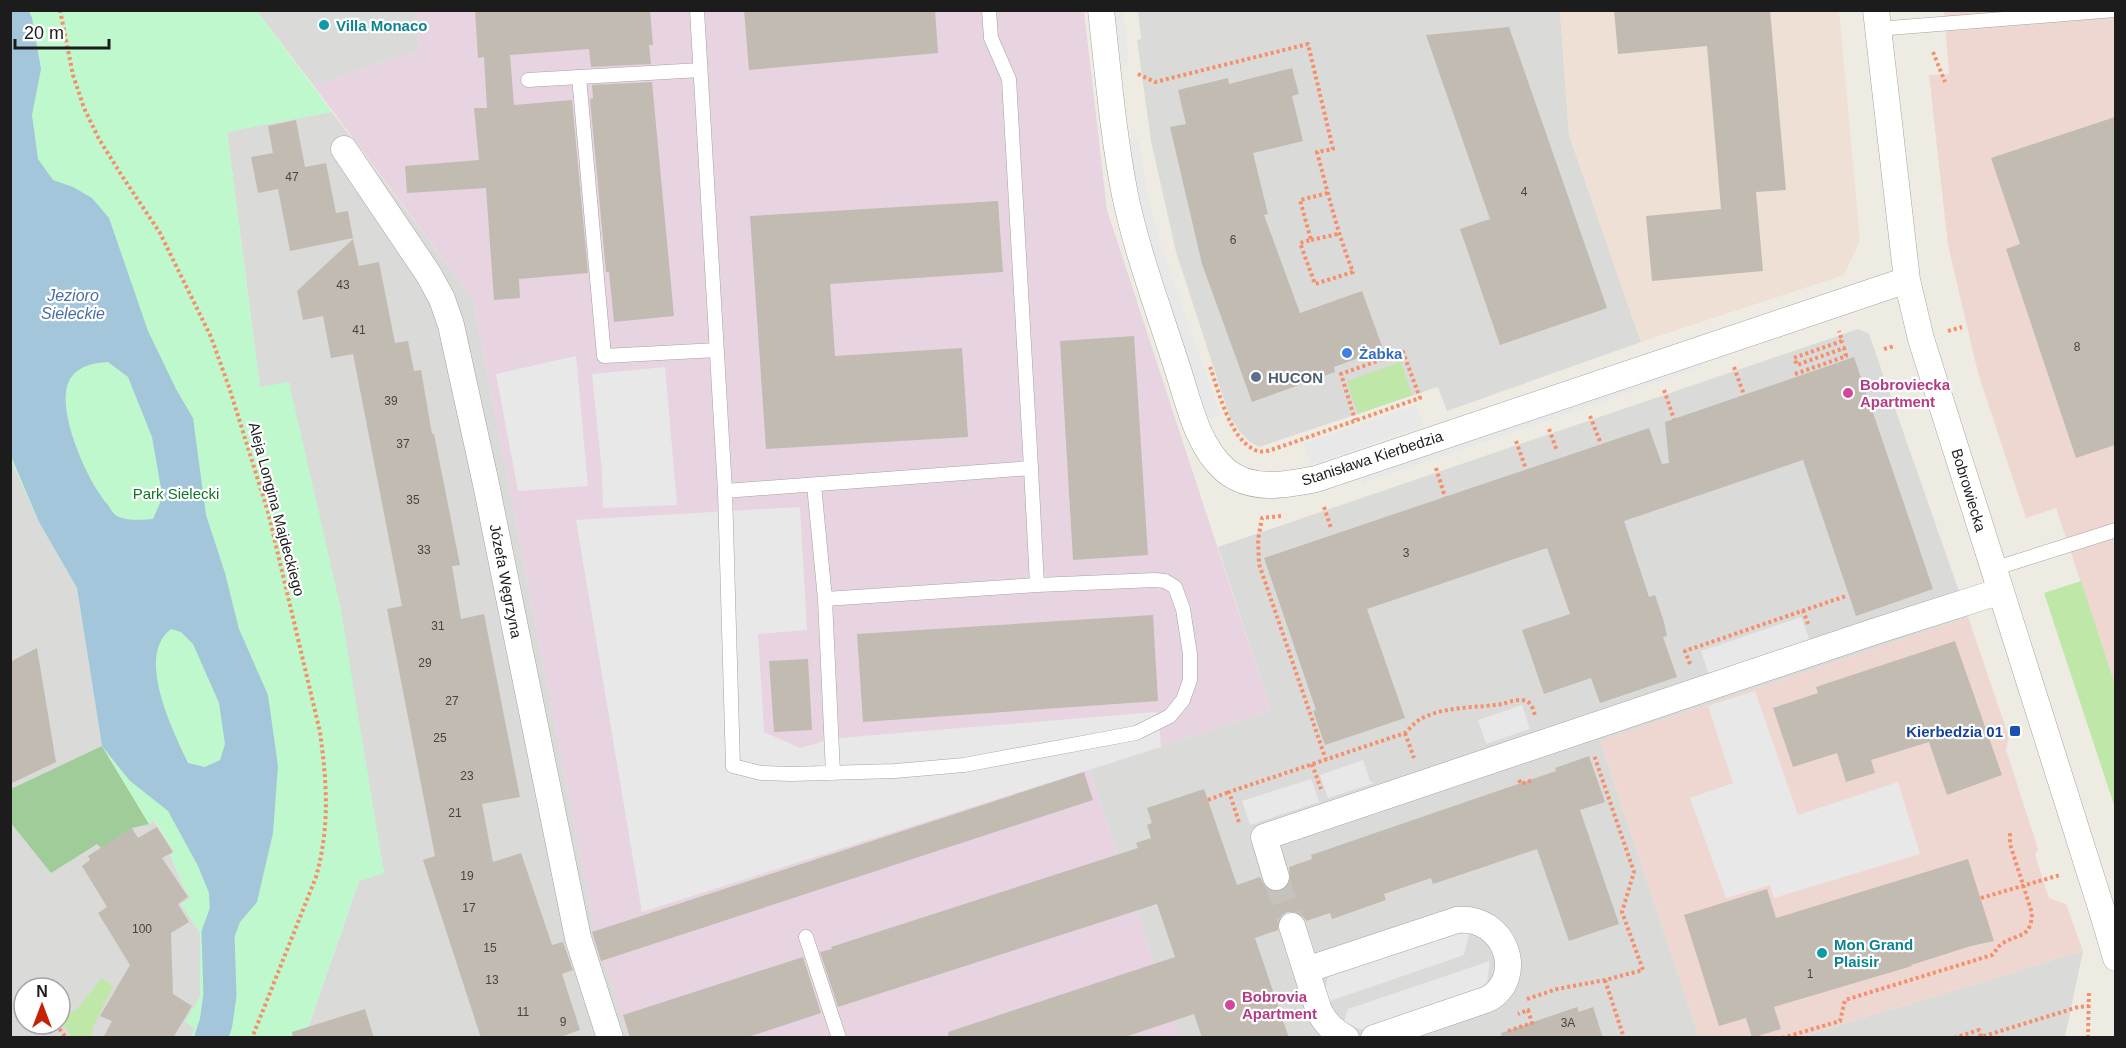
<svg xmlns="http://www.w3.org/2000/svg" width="2126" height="1048" font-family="Arial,sans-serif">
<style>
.residential{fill:#dadad9;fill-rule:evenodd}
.commercial{fill:#eed7d1}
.industrial{fill:#e7d4e0}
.military{fill:#efe0d5}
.grass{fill:#bee7a8}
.forest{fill:#9fcc98}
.park{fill:#bff8cc}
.parking{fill:#e8e8e8}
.water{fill:#a3c6db;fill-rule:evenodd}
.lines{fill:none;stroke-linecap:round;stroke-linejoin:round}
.canal{stroke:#a3c6db;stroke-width:33}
.building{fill:#c2bbb2}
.street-tunnel{stroke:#c4c2ba;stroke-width:26;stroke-dasharray:26 13;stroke-linecap:butt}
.lane-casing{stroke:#a3a3a3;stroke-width:15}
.street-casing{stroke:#a3a3a3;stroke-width:27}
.path{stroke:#f78e6a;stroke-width:4;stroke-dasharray:3 3;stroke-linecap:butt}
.lane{stroke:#fff;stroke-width:14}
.street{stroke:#fff;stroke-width:26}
.culture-dot{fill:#0f9aa8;stroke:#fff;stroke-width:2}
.shop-dot{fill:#3f7fe0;stroke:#fff;stroke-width:2}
.service-dot{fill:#5c6f8a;stroke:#fff;stroke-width:2}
.hotel-dot{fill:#d1479c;stroke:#fff;stroke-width:2}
.transit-dot{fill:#1a4fb4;stroke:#fff;stroke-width:2}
.labels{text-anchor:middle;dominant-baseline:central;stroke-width:4.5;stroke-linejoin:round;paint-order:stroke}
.number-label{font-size:12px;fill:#464442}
.culture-label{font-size:15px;font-weight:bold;fill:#0d838f;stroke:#fff;text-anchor:start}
.shop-label{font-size:15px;font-weight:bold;fill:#366cbe;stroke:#fff;text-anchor:start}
.service-label{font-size:15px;font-weight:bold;fill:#4e5e75;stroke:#fff;text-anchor:start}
.hotel-label{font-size:15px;font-weight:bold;fill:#b23c85;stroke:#fff;text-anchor:start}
.street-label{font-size:15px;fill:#1c1c1c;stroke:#fff}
.park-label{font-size:15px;fill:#0d7726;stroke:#fff}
.transit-label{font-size:15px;font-weight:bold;fill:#164399;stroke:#fff;text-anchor:end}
.water-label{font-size:16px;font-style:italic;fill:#4b6ca9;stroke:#fff}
</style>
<rect width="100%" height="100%" fill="#eeece2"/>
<path class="residential" d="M257,11H417L419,51L387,60L314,86Z
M1138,11H1560L1569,135L1641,342L1447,411L1438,387L1259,447L1249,441L1239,431L1229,415L1176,252L1151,141L1137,40L1141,39Z
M332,112L473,299L594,929L629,1037H305L359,881L384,872L289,382L260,388L227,131Z
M1858,329L1869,334L1968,617L1600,741L1699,1037H1179L1089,769L1271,711L1218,547Z
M10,456L39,522L77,588L102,746L149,824L154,821L174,852L170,855L184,888L191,898L181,904L200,933V997L186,1022L195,1028L191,1037H11ZM24,988H60V1024H24Z
M2083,951L2065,1037H1801Z"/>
<path class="commercial" d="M1944,11H2115V685L2056,508L2026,518L1978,373L1948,245L1929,75L1949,74Z
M1968,617L2009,737L2006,750L2038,849L2035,855L2043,880L2049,898L2066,904L2083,951L1801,1037H1699L1600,741Z"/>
<path class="industrial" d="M417,11H1084L1107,210L1271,711L1089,769L1179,1037H629L594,929L473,299L314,86L387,60L419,51Z"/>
<path class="military" d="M1560,11H1839L1860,241L1844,275L1641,342L1569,135Z"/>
<path class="grass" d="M1401,362L1412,395L1358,414L1347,381Z
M2081,581L2115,685V808L2044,593Z
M102,978L113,986L93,1027L91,1037H72L60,1020L77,1009Z"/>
<path class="forest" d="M102,746L149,824L132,828L101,848L97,844L51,873L11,823V789Z"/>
<path class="park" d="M10,11H257L332,112L227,132L260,387L289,382L340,605L384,873L359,881L305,1037H191L195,1028L185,1022L200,997V933L181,904L191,898L184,888L170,855L174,852L155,821L149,824L102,746L77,588L39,522L13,465L10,456Z"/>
<path class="parking" d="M1111,11H1123L1129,64L1117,65Z
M1138,140L1149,200L1160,242L1220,415L1208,419L1159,278L1146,234L1126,142Z
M576,356L588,486L518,491L496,374Z
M1699,358L1703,367L1362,484L1359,474Z
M665,367L677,505L603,508L602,473L592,374Z
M1416,405L1423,426L1311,465L1303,443Z
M800,507L807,630L758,634L764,732L800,748L832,739L863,736L1156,712L1159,721L1161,747L642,912L576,520Z
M1801,617L1810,641L1709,675L1701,651Z
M1755,691L1798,815L1898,782L1920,854L1774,898L1770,885L1726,898L1690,798L1733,783L1708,706Z
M1522,705L1530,729L1486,744L1478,720Z
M1363,760L1370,781L1374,783L1328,798L1320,775Z
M1311,779L1319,802L1250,825L1242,801Z
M1460,929L1470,930L1464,955L1327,1002L1325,995L1328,974Z
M1490,961L1486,989L1365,1030L1343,1025L1348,1009Z"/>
<path class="water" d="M10,11H29L32,18L41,69L32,115L38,159L53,180L73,187L92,198L109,218L148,331L176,389L193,418L206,515L225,573L239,629L268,695L278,766L273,833L257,902L228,936L211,933L209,893L198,866L168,811L129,780L102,746L77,588L39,522L11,456ZM108,362L128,377L152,437L161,488L160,503L153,519C143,520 126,521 117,516C113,514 110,508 108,505C88,483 55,410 69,381C77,366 93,363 108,362ZM171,629L181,632L193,644L219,703L225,744L220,760L205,767L188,763C173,731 135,656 171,629Z"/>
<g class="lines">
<path class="canal" d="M211,1038L216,1023L220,995L218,934L233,893"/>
</g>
<path class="building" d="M475,10H650L653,45H649L651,64L591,67L589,49L510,55L514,105L572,100L588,273L519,279L520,298L494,300L486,188L407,193L405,166L479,160L474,108H487L484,57L478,58Z
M744,10H935L938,53L749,70Z
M1614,10H1770L1786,190L1756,192L1763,271L1652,281L1646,216L1721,209L1707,46L1618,54Z
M1509,27L1607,308L1500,345L1460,229L1490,219L1426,35Z
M1292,68L1299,94L1292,96L1303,141L1253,153L1268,214L1264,215L1300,313L1362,291L1383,349L1334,367L1335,372L1252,402L1202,264L1170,127L1186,124L1178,90L1228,78L1229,84Z
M652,82L674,316L614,322L609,272H606L590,99L593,98L592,85Z
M2115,117V445L2076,458L2006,249L2020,244L1991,158Z
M296,120L305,167L326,163L336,213L348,211L353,238L290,251L278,189L258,193L251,157L273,153L268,126Z
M998,201L1003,272L830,284L835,356L962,348L968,437L766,449L750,216Z
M353,239L359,266L379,262L395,343L408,341L414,371L421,370L432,434H434L460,565L452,566L461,619L484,614L520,797L482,804L493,862L521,853L552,945L563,942L573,970L562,974L580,1030L557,1038H481L423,860L435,856L387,609L402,606L353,354L331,358L323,316L303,320L297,291Z
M1134,336L1148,555L1073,560L1060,341Z
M1854,357L1933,589L1856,616L1803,460L1624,521L1649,597L1655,595L1664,622L1667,636L1663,637L1677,677L1600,703L1591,678L1544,694L1522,630L1570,614L1547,548L1367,609L1405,718L1325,745L1313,711L1316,710L1264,558L1649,428L1662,464L1669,463L1665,422Z
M1153,615L1158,701L863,722L857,634Z
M1955,641L2002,775L1947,795L1929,742L1871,760L1875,773L1846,782L1837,753L1793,767L1773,708L1818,693L1816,687Z
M37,648L56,762L10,784V662Z
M808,659L812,730L774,732L769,661Z
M1589,756L1605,802L1580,810L1619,924L1569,941L1537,849L1433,884L1431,878L1384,894L1386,900L1332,919L1330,913L1306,921L1302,915L1296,912H1287L1281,916L1278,922V930L1255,938L1289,1038H1202L1194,1014L1122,1038H949L948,1032L1175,957L1157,904L838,1007L820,952L832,949L831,947L1138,848L1136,843L1151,838L1147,825L1152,823L1147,808L1204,789L1237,885L1260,877L1266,888L1272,891H1280L1286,888L1290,881L1289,867L1312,859L1311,855L1556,771L1555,768Z
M1084,772L1093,800L601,961L592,932Z
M157,827L173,852L162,858L188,897L178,904L189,922L171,933L173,994L192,1006L173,1038H103L112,1021L100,1016L130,965L98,913L107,907L82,866L90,860L88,856L132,828L138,838Z
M1968,859L1994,941L1971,946L1911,965L1912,966L1774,1007L1781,1029L1752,1038L1746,1018L1719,1026L1684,915L1767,889L1776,918Z
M803,957L821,1013L745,1038H630L623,1015Z
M1577,1007L1579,1012L1593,1007L1603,1038H1502L1501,1033Z
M365,1009L374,1038H293L292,1032Z"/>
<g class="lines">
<path class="street-tunnel" d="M1276,877L1292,926"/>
<g class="lane-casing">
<path id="lane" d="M697,10L725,491L1031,468L1009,79L991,38L989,10
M1877,29L2115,10
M579,77L604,356L717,350
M528,80L700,70
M814,485L825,599L833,773
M725,491L733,766L761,773L791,774L895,771L964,765L1136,733L1170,716L1183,700L1190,680V654L1183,609L1175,587L1165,581L1155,580L1037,585L1031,468
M1993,569L2116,530
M825,599L1037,585
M806,937L839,1038"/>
</g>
<g class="street-casing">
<path id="street" d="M1101,10C1108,72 1113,134 1125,195C1137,252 1158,308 1176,364C1188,399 1196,445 1225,470C1251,492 1286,485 1316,479L1907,280
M1876,10L1907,280L1921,339L2104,917L2116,958
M344,149L429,275L442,299L451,325L486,484L578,938L610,1038
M1276,877L1264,837L1876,631L2001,591
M1292,926L1319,1011C1326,1024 1333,1031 1346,1038
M1306,970L1457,920C1505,915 1527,977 1488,999L1374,1038"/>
</g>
<path class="path" d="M60,10L73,75L84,108L99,139L122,176L160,233L211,337L229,387L268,512L320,732C327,784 330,826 316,877L252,1038
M1933,52L1945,82
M1138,74L1155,82L1308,44L1333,149L1317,152C1328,193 1337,232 1353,272L1315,284L1300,243L1311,240L1300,200L1328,193
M1311,240L1338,234
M1948,331L1962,327
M1884,349L1895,346
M1210,367C1219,391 1229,438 1255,450C1261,453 1268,451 1274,449L1420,398L1403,352L1341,374L1355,420
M1734,367L1744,395
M1795,374L1846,356L1844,348L1797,365L1794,358L1842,341L1839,331
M1664,390L1674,419
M1590,416L1601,444
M1549,429L1557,451
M1516,441L1526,469
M1436,468L1445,497
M1324,507L1331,528
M1281,516L1262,518L1258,540L1259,564L1326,760
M1803,610L1808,624
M1690,664L1685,651L1846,596
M1405,733L1414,758
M1312,764L1321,789
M1519,780L1521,784L1533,780
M1208,800L1229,792
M1239,822L1229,792L1405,733C1412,726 1418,719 1427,716C1450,706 1478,708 1502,704C1509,702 1520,698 1526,701C1532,703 1534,711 1535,716
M1981,898L2060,875
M1605,980L1624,1038
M1527,999L1557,989L1605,980L1643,970L1622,912L1634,872L1594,755
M56,1024L66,1038
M1508,1031L1532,1023L1528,1010L1518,1014
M1782,1038L1840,1021L1845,1000L1992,955C1996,951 1998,946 2003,943C2020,933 2031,938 2032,913L2010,844V832
M1954,1038L1979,1030L1981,1037L2078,1007L2089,1006
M2088,1038L2089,990"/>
<use href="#lane" class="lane"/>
<use href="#street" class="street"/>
</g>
<g class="culture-dot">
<circle cx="324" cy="25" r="6"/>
<circle cx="1822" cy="953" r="6"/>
</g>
<circle class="shop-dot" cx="1347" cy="353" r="6"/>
<circle class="service-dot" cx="1256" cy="377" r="6"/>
<g class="hotel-dot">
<circle cx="1848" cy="393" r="6"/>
<circle cx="1230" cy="1005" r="6"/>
</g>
<rect class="transit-dot" x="2009" y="725" width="12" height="12" rx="3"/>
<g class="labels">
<g class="number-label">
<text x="292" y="177">47</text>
<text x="1524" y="192">4</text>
<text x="1233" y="240">6</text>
<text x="343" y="285">43</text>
<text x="359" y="330">41</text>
<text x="2077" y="347">8</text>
<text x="391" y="401">39</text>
<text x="403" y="444">37</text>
<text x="413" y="500">35</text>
<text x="424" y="550">33</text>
<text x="1406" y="553">3</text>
<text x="438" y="626">31</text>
<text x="425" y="663">29</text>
<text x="452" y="701">27</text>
<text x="440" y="738">25</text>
<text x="467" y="776">23</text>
<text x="455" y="813">21</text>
<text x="467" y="876">19</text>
<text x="469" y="908">17</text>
<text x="142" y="929">100</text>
<text x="490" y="948">15</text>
<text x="1810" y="974">1</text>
<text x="492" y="980">13</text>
<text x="523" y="1012">11</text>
<text x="563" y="1022">9</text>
<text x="1568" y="1023">3A</text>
</g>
<g class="culture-label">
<text x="336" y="25">Villa Monaco</text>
<text x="1834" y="944">Mon Grand<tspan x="1834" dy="17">Plaisir</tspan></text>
</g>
<g class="shop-label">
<text x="1359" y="353">Żabka</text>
</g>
<g class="service-label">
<text x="1268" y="377">HUCON</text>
</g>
<g class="hotel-label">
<text x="1860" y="384">Bobroviecka<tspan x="1860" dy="17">Apartment</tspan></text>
<text x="1242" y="996">Bobrovia<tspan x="1242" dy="17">Apartment</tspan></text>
</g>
<g class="street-label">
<text transform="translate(1372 458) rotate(-18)">Stanisława Kierbedzia</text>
<text transform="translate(1969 490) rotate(73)">Bobrowiecka</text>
<text transform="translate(277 509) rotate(75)">Aleja Longina Majdeckiego</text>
<text transform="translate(506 581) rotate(79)">Józefa Węgrzyna</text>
</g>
<g class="park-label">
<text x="176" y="493">Park Sielecki</text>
</g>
<g class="transit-label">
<text x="2003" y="731">Kierbedzia 01</text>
</g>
<g class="water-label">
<text x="73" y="295">Jezioro<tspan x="73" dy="18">Sieleckie</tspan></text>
</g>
</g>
<rect width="2126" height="1048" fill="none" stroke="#1c1c1c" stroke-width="24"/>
<g transform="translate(42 1006)"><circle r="28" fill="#ffffff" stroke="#a4a4a4" stroke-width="1.5"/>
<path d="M0-4.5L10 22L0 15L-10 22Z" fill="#c52204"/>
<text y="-9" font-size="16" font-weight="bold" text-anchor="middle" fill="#1c1c1c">N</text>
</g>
<path d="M15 39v9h94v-9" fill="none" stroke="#1c1c1c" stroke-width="3"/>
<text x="24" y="39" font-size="18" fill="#1c1c1c" stroke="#ffffff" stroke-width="4.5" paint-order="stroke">20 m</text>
</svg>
